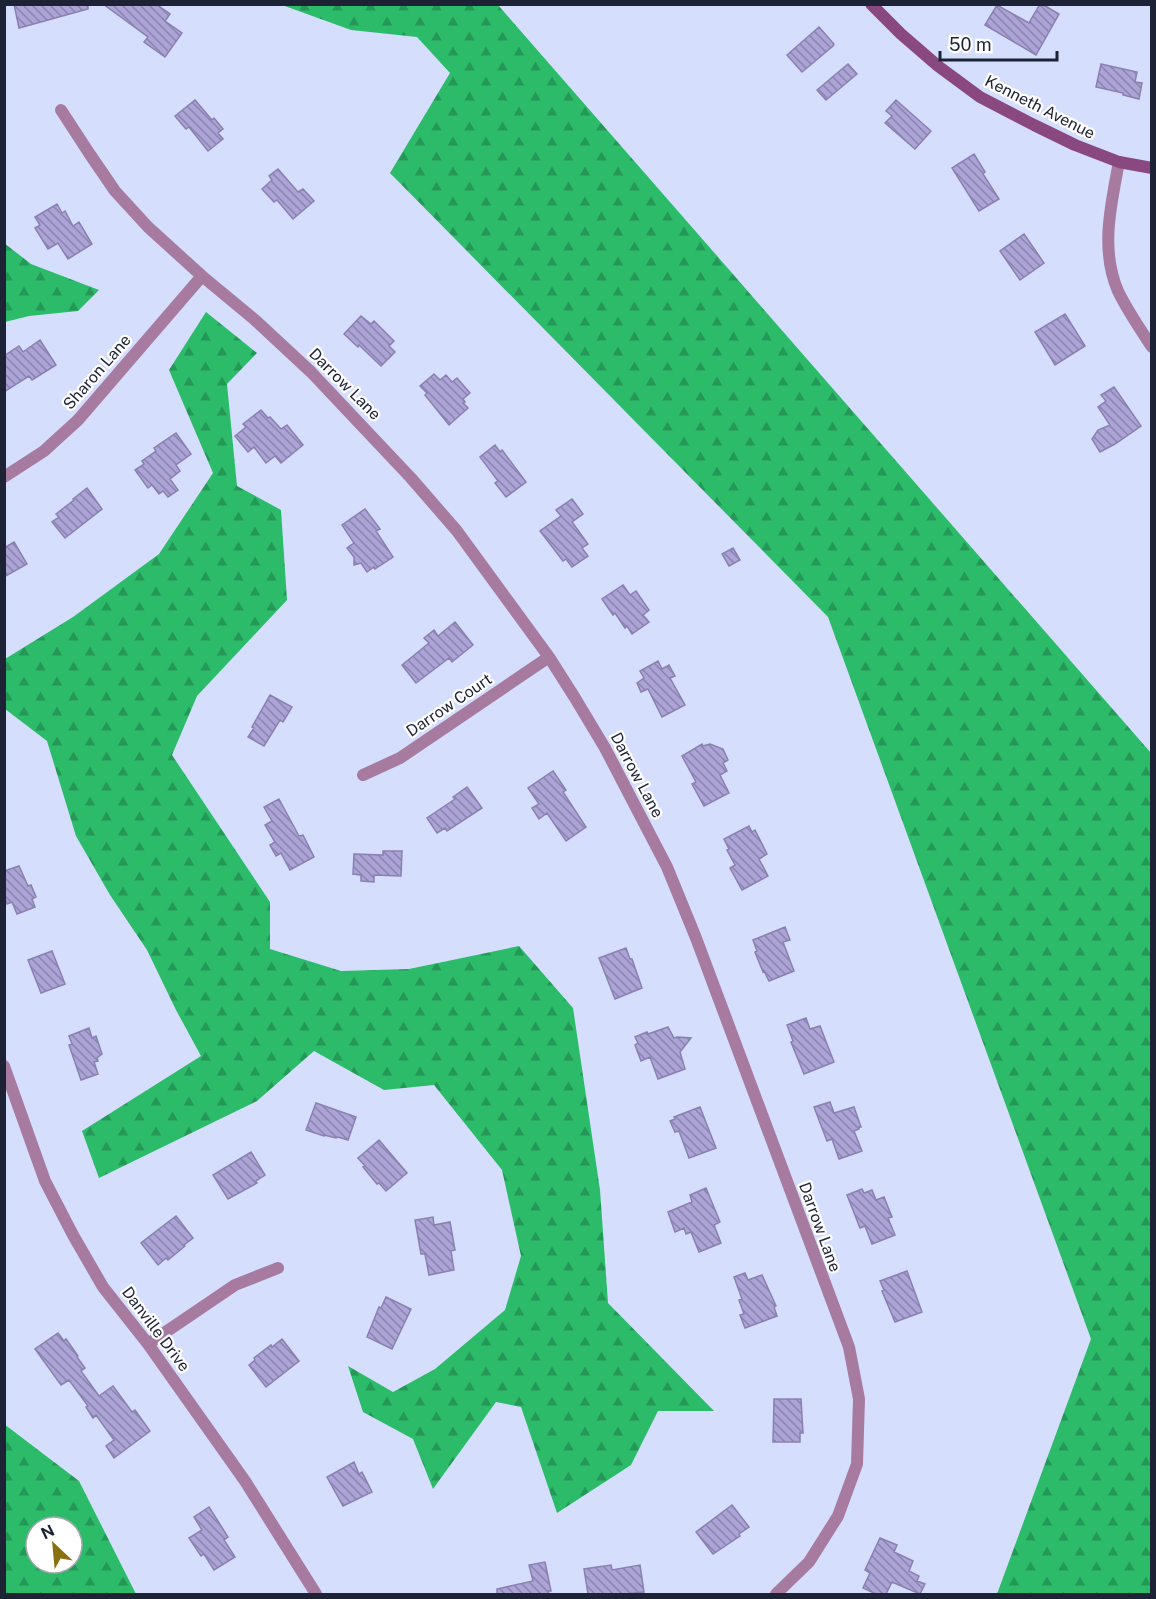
<svg xmlns="http://www.w3.org/2000/svg" width="1156" height="1599" font-family="'Public Sans',sans-serif">
<style>
.forest{fill:url(#forest-firs);fill-rule:evenodd}
.building{fill:url(#building-back-hatch);stroke:#8980b1;stroke-width:1.5}
.lines{fill:none;stroke-linecap:round;stroke-linejoin:round}
.street{stroke:#a77ba0;stroke-width:12}
.secondary{stroke:#894980;stroke-width:12}
.labels{text-anchor:middle;dominant-baseline:central;stroke-width:4.5;stroke-linejoin:round;paint-order:stroke}
.street-label{font-size:16px;fill:#1d2235;stroke:#fff}
</style>
<defs>
<pattern id="forest-firs" width="22" height="20" patternUnits="userSpaceOnUse" patternTransform="scale(1.5)"><rect width="22" height="20" fill="#2cbb69"/><path d="M5 1l3.5 6h-7zM16 11l3.5 6h-7z" fill="#259857"/></pattern>
<pattern id="building-back-hatch" width="6" height="6" patternUnits="userSpaceOnUse" patternTransform="scale(1.5)"><rect width="6" height="6" fill="#aca3d6"/><path d="M-1 5l2 2M0 0l6 6M5-1l2 2" fill="none" stroke="#8b84ae"/></pattern>
</defs>
<rect width="100%" height="100%" fill="#d5defd"/>
<path class="forest" d="M282,5H498L1151,753V1594H997L1091,1339L828,617L390,173L450,73L417,37L351,30Z
M4,243L31,264L99,290L78,311L29,316L5,322Z
M206,312L257,353L227,384L237,486L281,510L287,600L197,696L172,755L270,902V949L341,971L409,969L519,946L573,1008L600,1190L608,1303L714,1411H658L631,1465L557,1513L521,1407L496,1402L433,1489L413,1439L363,1412L348,1366L393,1392L435,1369L505,1310L521,1256L502,1170L434,1085L384,1090L314,1051L257,1101L99,1178L82,1131L201,1056L176,1010L147,950L110,895L76,836L47,741L5,709V659L73,617L159,554L213,473L169,370Z
M4,1424L79,1481L136,1594H5ZM36,1527H72V1563H36Z"/>
<path class="building" d="M14,4H88V9L19,28Z
M103,4H156L170,14L165,21L182,33L165,57L144,42L148,37Z
M1040,4H1042L1059,14L1036,55L985,25L997,5L1029,23Z
M819,27L834,44L833,46L802,72L787,55Z
M848,64L857,74L826,100L817,90Z
M1101,64L1137,72L1135,82L1142,83L1139,99L1123,95V93L1096,87Z
M195,100L212,120L214,118L223,129L218,133L223,139L208,151L189,127L186,129L175,116Z
M896,100L931,131L915,149L885,123L892,116L886,111Z
M974,154L985,172L983,174L999,199L979,211L952,168Z
M278,169L298,192L303,189L314,201L293,219L277,200L274,202L262,189L272,180L269,176Z
M57,204L62,213L65,211L73,226L79,222L92,244L68,259L58,243L48,249L35,228L40,225L35,217Z
M1024,234L1044,263L1020,280L1000,251Z
M1065,314L1085,346L1055,365L1035,332Z
M361,316L371,324L374,321L394,341L389,346L395,352L381,366L359,345L358,347L344,334Z
M40,340L56,365L32,380L29,376L4,392V356L19,346L23,352Z
M434,374L440,380L446,375L452,382L457,378L470,393L463,399L465,402L463,403L468,408L449,425L425,395L427,393L420,386Z
M1114,387L1141,426L1115,444L1100,452L1092,439L1098,430L1110,425L1098,407L1106,401L1101,395Z
M261,410L268,418L270,417L281,429L287,425L303,445L281,463L275,456L266,463L254,447L248,452L235,436L246,427L243,424Z
M176,433L191,454L176,465L180,471L170,479L178,490L168,497L163,491L159,494L152,485L148,488L135,470L144,464L142,461L156,451L154,448Z
M495,445L500,452L502,450L526,482L506,497L495,483L498,481L480,457Z
M87,488L102,509L65,538L52,522L59,517L56,514L74,500L73,499Z
M572,499L583,514L572,522L588,544L582,548L588,556L572,567L566,559L563,561L540,531L561,516L556,510Z
M365,509L380,529L376,531L393,557L375,569L374,567L367,572L361,563L354,565V557L347,548L354,543L342,525Z
M14,542L27,564L4,577V548Z
M733,548L740,560L729,566L722,554Z
M623,585L630,595L636,591L649,610L643,615L649,622L632,634L627,626L625,628L615,613L613,615L602,599Z
M455,622L473,645L452,662L449,658L416,683L402,665L429,643L424,638L434,630L438,636Z
M658,661L662,669L669,665L675,676L670,678L685,705L662,717L648,689L641,692L637,683L644,678L640,671Z
M270,695L292,707L283,722L280,720L264,746L248,737L254,728L252,727Z
M702,744L703,746L710,744L723,749L728,760L723,763L727,771L720,775L729,793L704,806L692,784L696,782L682,756Z
M553,771L566,790L563,792L586,827L566,841L547,813L539,819L532,808L539,804L528,788Z
M467,787L482,808L447,831L445,828L437,833L427,818L455,799L453,797Z
M279,799L299,836L303,835L314,857L290,870L281,853L276,856L270,845L275,842L265,825L272,821L264,807Z
M749,826L752,832L755,830L767,854L759,859L768,876L742,890L730,868L735,865L727,850L729,849L724,839Z
M383,851H402L401,876L374,875V882L361,881V875L353,874L354,854L383,855Z
M19,866L28,886L31,885L36,897L32,899L35,907L17,914L12,902L7,904L4,896V871Z
M785,927L790,940L783,942L794,971L769,981L764,971L763,972L755,952L757,951L753,940Z
M626,948L630,959H632L642,988L615,999L599,958Z
M52,951L65,984L41,993L28,960Z
M806,1018L810,1029L820,1026L834,1062L804,1074L791,1042L793,1041L787,1025Z
M668,1027L674,1038L677,1037L691,1038L680,1052L685,1069L658,1079L650,1057L641,1061L635,1045L638,1043L635,1037L647,1032L648,1034Z
M89,1028L92,1038L96,1036L102,1054L97,1058L98,1061L94,1062L98,1074L81,1080L69,1045L72,1044L69,1036Z
M830,1102L834,1113L854,1107L861,1127H859V1129L854,1131L862,1151L839,1159L832,1139L827,1141L814,1107Z
M316,1103L356,1117L348,1140L338,1137L336,1138L324,1135V1136L306,1130Z
M700,1107L716,1148L689,1158L679,1131L675,1132L670,1121L675,1119L674,1117Z
M379,1140L407,1173L386,1191L379,1183L377,1184L363,1167L365,1166L358,1158Z
M251,1152L265,1175L256,1181L257,1183L228,1199L213,1175Z
M706,1188L720,1222L714,1225L721,1243L699,1252L691,1232L686,1234L684,1228L675,1232L668,1212L692,1202L690,1195Z
M862,1189L864,1193L872,1190L876,1200L884,1197L892,1217L888,1218L895,1235L872,1244L865,1226L860,1228L847,1195Z
M176,1216L193,1238L184,1245L185,1246L168,1260L166,1258L158,1265L141,1243Z
M433,1217L434,1225L450,1222L455,1250L451,1251L454,1270L429,1275L425,1254H421L415,1220Z
M907,1271L922,1312L895,1322L882,1291L884,1290L880,1281Z
M745,1273L748,1280L762,1275L776,1306L774,1307L777,1316L745,1328L740,1315L744,1314L739,1300L742,1299L734,1277Z
M386,1297L411,1309L392,1349L367,1337L379,1307L381,1308Z
M58,1333L64,1341L66,1339L78,1356L77,1357L85,1368L81,1371L99,1396L113,1386L132,1412L135,1410L150,1431L114,1458L106,1446L114,1440L96,1415L93,1418L86,1407L88,1406L69,1380L61,1385L35,1349Z
M282,1339L299,1361L266,1387L249,1365L255,1360L254,1358L271,1345L272,1347Z
M774,1399H801L803,1433H800V1442H773Z
M354,1462L359,1474L362,1472L372,1492L343,1506L327,1477Z
M732,1505L749,1527L739,1534L740,1536L713,1554L696,1532Z
M209,1507L228,1537L224,1540L235,1557L214,1570L204,1554L201,1556L189,1538L202,1530L194,1517Z
M880,1538L897,1545L894,1552L913,1561L909,1571L919,1576L917,1581L925,1584L920,1594L892,1582L886,1594H876L863,1588L870,1573L865,1570Z
M545,1562L551,1591H548L549,1594H497V1589L533,1581L529,1565Z
M611,1565L612,1570L640,1565L644,1592L625,1594H588L584,1569Z"/>
<g class="lines">
<path class="street" d="M61,110L89,153L115,191L148,227L202,276L255,320L311,372L411,478L457,531L549,657L575,698L605,748L667,867L696,938L849,1347L859,1399L857,1464L838,1516L809,1562L776,1594
M1119,162C1111,204 1100,250 1118,291C1127,310 1140,329 1152,347
M4,477L44,451L78,420L202,276
M363,775L400,758L549,657
M4,1066L45,1181L73,1235L103,1287L148,1344L245,1481L316,1594
M148,1344L235,1285L278,1268"/>
<path class="secondary" d="M871,4L901,34L938,66L980,97L1034,125L1075,145L1119,162L1152,168"/>
</g>
<g class="labels">
<g class="street-label">
<text transform="translate(1040 107) rotate(27)">Kenneth Avenue</text>
<text transform="translate(97 372) rotate(-49)">Sharon Lane</text>
<text transform="translate(345 384) rotate(45)">Darrow Lane</text>
<text transform="translate(449 705) rotate(-34)">Darrow Court</text>
<text transform="translate(637 775) rotate(62)">Darrow Lane</text>
<text transform="translate(820 1227) rotate(70)">Darrow Lane</text>
<text transform="translate(156 1329) rotate(53)">Danville Drive</text>
</g>
</g>
<rect width="1156" height="1599" fill="none" stroke="#1d2235" stroke-width="12"/>
<g transform="translate(54 1545) rotate(334)"><circle r="28" fill="#ffffff" stroke="#a5a7ae" stroke-width="1.5"/>
<path d="M0-4.5L10 22L0 15L-10 22Z" fill="#897112"/>
<text y="-9" font-size="16" font-weight="bold" text-anchor="middle" fill="#1d2235">N</text>
</g>
<path d="M940 51v9h117v-9" fill="none" stroke="#1d2235" stroke-width="3"/>
<text x="949" y="51" font-size="18" fill="#1d2235" stroke="#ffffff" stroke-width="4.5" paint-order="stroke">50 m</text>
</svg>
